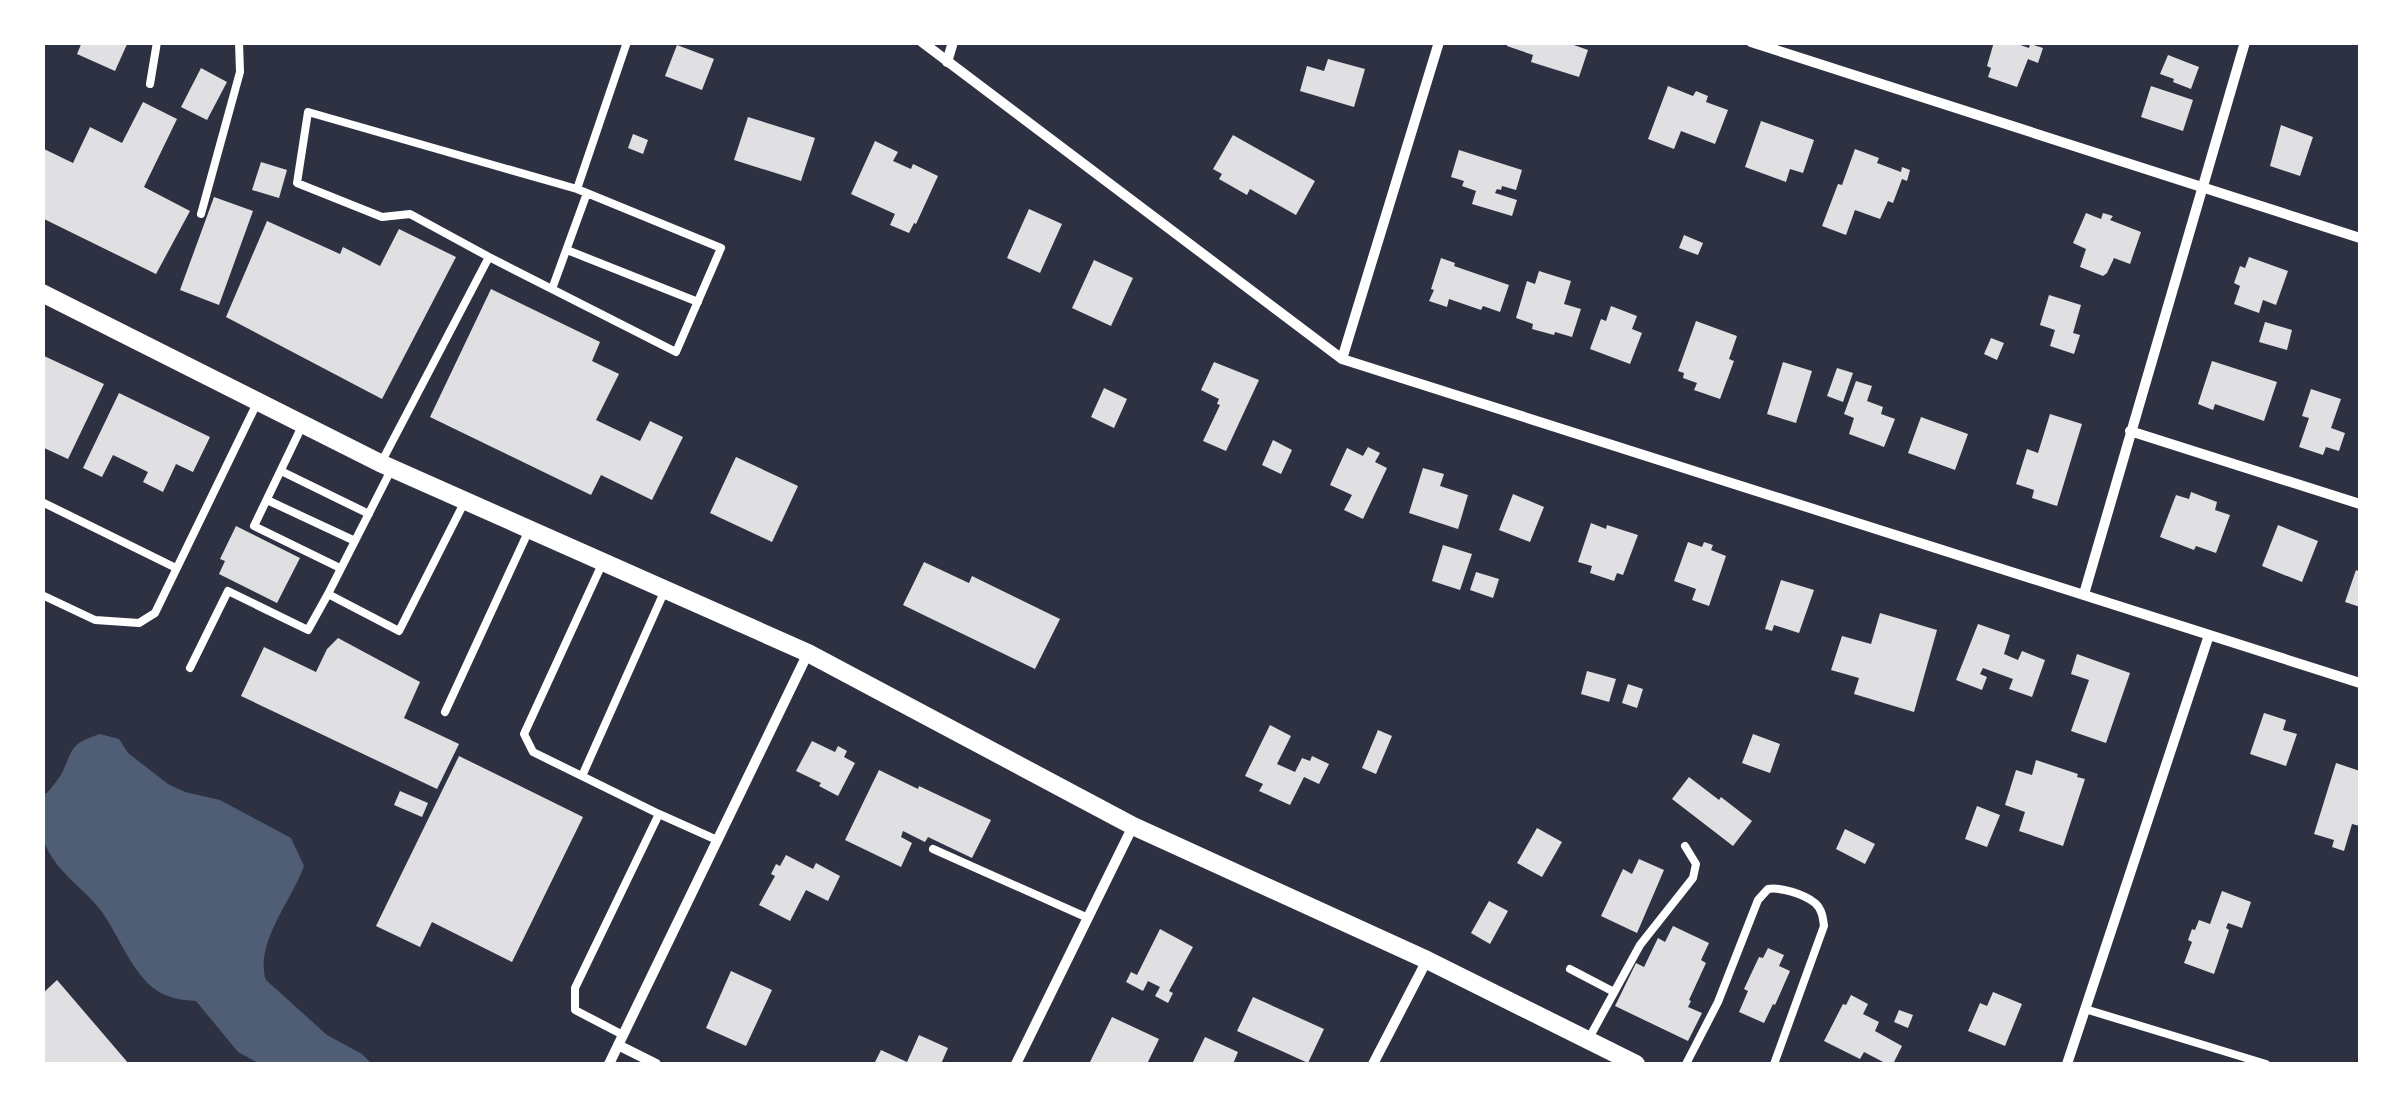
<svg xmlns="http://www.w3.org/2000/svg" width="2403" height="1107" font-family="'Archivo Narrow',sans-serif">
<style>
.water{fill:#4f5d75}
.building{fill:#e0e0e3}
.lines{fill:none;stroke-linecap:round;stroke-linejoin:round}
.service{stroke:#fff;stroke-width:8}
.minor{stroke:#fff;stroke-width:10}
.tertiary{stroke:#fff;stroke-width:18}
</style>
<rect width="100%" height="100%" fill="#2d3142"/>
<path class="water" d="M100,734L119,739L128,753L168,784L185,792L220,800L291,838L304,866C292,900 254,944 266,980L327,1035L362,1054L372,1064H260L238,1052L196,1001C179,1000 166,998 152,987C128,966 118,933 99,908C82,887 53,869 44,841C39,828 42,809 43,794L47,793C52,787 58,780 62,773C74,747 70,744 100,734Z"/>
<path class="building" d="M82,42H128L115,71L77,54Z
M1508,42H1572L1571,44L1588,50L1579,77L1531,62L1533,55L1507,46Z
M1994,42H2012L2029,48L2030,44L2043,48L2038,63L2028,59L2017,87L1988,77L1991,68L1987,66Z
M677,45L714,59L702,90L665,76Z
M2168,55L2199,67L2191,89L2173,82L2174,79L2160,74Z
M1328,59L1365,69L1354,107L1300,91L1307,66L1324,71Z
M201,68L227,82L207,120L181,107Z
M1668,86L1693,96L1696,91L1708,96L1706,102L1728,110L1715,144L1681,131L1674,149L1648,139Z
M2151,86L2193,100L2183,131L2141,117Z
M143,102L177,119L144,187L190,211L156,274L42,218V148L73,163L90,127L122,143Z
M748,117L815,138L801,181L734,160Z
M1761,121L1814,140L1803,173L1790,169L1786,182L1745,167Z
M2281,125L2313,137L2300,176L2270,166Z
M633,134L648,140L643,154L628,148Z
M1233,135L1315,181L1296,215L1250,189L1247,195L1219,179L1222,174L1213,169Z
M875,141L898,152L893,161L911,169L913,164L938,176L916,224L914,223L909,233L890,225L895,214L851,194Z
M1855,149L1879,158L1877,163L1901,172L1902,167L1910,170L1907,181L1902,179L1893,203L1888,201L1880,219L1855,210L1846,235L1822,226L1838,184L1842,185Z
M1459,150L1522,170L1516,190L1502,186L1501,190L1497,189L1495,193L1517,200L1512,216L1472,204L1476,191L1462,186L1464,181L1451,177Z
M261,162L287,170L279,198L252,190Z
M214,197L253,211L219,305L180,290Z
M1029,209L1062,224L1040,273L1007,258Z
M2086,213L2101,219L2103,213L2113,216L2110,220L2141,232L2130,264L2114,258L2107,273L2103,276L2080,267L2086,249L2073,243Z
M267,221L340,254L343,247L380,266L399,229L456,257L382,399L226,317Z
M1684,235L1703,243L1698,255L1679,248Z
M2249,257L2288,271L2276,305L2263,300L2259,313L2234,304L2240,286L2234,283L2240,266L2245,268Z
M1441,258L1455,263L1454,266L1509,285L1500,312L1483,306L1481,310L1449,299L1447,307L1429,301L1434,290L1431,289Z
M1094,260L1133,278L1111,326L1072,308Z
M1539,271L1571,281L1564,304L1581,309L1572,337L1555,332L1554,335L1532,329L1533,324L1516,318L1527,281L1535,284Z
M491,289L600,342L592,361L619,374L596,420L640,441L650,421L683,437L652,500L601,475L591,495L430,417Z
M2049,295L2081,305L2073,333L2080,335L2074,354L2050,346L2055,330L2040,325Z
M1611,306L1637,316L1632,329L1642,333L1630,364L1590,349L1601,319L1606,321Z
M1696,321L1737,336L1729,359L1734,361L1720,399L1694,390L1697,383L1683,378L1684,373L1678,371Z
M2265,322L2292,330L2287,350L2259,342Z
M1991,338L2004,343L1997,360L1984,354Z
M42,355L104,384L68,459L42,447Z
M2212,361L2277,382L2264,421L2215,404L2213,410L2198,404Z
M1214,362L1259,380L1226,451L1203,441L1220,405L1217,404L1219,399L1201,390Z
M1783,362L1812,371L1796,423L1767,414Z
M1837,368L1853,373L1843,402L1827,396Z
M1856,381L1872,386L1867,401L1883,407L1881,414L1895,419L1884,447L1849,434L1854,418L1844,414Z
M1104,388L1127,399L1114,428L1091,417Z
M2311,389L2341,399L2331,428L2345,433L2339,451L2326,447L2323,455L2299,447L2309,418L2302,416Z
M119,393L210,437L193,472L176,464L163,492L143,482L148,472L113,455L102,477L83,468Z
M2050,414L2082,424L2057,506L2032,498L2034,490L2016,484L2027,449L2038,453Z
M1921,417L1968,434L1955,470L1908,453Z
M1273,440L1292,450L1281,474L1262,465Z
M1368,447L1380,453L1375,462L1387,468L1363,519L1344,510L1352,495L1330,485L1347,448L1363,456Z
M736,457L798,486L772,542L710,513Z
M1423,468L1444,474L1440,486L1468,495L1458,529L1409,513Z
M2191,492L2217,502L2215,510L2230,515L2216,553L2196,546L2194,550L2160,537L2176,495L2189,499Z
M1513,494L1544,507L1530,542L1499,530Z
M1591,523L1606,529L1607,525L1638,535L1623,575L1617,573L1614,581L1590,573L1592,566L1578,562Z
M2278,525L2318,541L2302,582L2262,566Z
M236,526L300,558L277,603L219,574L225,561L220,559Z
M1688,542L1702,547L1704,542L1713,545L1711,550L1726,556L1709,606L1692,600L1696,589L1674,581Z
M1443,545L1472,554L1460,590L1432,581Z
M924,562L969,583L972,576L1060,619L1035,669L903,605Z
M2356,570L2360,572V607L2345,602Z
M1476,572L1499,579L1493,598L1470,590Z
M1781,580L1814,590L1799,633L1774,625L1772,631L1765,629Z
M1880,613L1937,630L1914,712L1854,694L1859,678L1831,670L1842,636L1871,644Z
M1978,624L2010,635L2004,654L2018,660L2022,651L2045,660L2032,697L2009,689L2013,679L1983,668L1980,674L1987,677L1982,690L1956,680Z
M338,638L420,682L404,718L459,744L437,789L241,696L264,647L316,672L327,649Z
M2077,654L2130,673L2106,743L2071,731L2089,680L2071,674Z
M1587,671L1616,679L1609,702L1581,694Z
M1628,684L1643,689L1637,708L1622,703Z
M2264,713L2286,720L2283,730L2297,734L2286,766L2250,754Z
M1270,725L1291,736L1277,764L1295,772L1302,758L1310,761L1312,756L1329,764L1319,784L1304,777L1290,805L1259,791L1263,784L1245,776Z
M1378,730L1392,736L1376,774L1362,768Z
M1753,734L1780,744L1770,773L1742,763Z
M812,741L835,752L838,746L847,751L844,757L855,763L838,796L819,786L821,783L796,771Z
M459,756L583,817L512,962L432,922L420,947L376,926Z
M2036,760L2078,774L2077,777L2085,779L2063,846L2019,831L2025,812L2005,805L2016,770L2032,775Z
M2336,763L2360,771V826L2352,824L2344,851L2332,847L2334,840L2314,834Z
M879,770L918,789L919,786L991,820L972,858L928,837L925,842L903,831L901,837L912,843L901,867L845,840Z
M1689,777L1719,800L1721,797L1752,821L1733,846L1672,799Z
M400,791L428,803L422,817L394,805Z
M1977,806L2000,815L1987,847L1965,839Z
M1537,828L1562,842L1542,877L1517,863Z
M1845,829L1875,844L1865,864L1836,849Z
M786,855L813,869L816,863L840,876L828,901L806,890L790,921L759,905L775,876L771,874L776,864L780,866Z
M1639,859L1664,870L1637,933L1601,916L1623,869L1632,874Z
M2222,891L2251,902L2242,928L2228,923L2226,928L2229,930L2214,974L2184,963L2192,942L2188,940L2192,929L2195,930L2199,920L2210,924Z
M1489,901L1508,911L1490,944L1471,933Z
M1673,926L1709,943L1701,960L1706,963L1689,1000L1691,1001L1688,1007L1702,1013L1688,1041L1615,1006L1636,963L1644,967L1658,938L1665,942Z
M1160,929L1193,947L1169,991L1173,993L1168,1003L1155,996L1160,987L1148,981L1143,991L1126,982L1131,972L1137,975Z
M1768,948L1784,955L1779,966L1790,971L1775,1005L1773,1004L1764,1023L1739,1012L1748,991L1744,989L1759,957L1763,958Z
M731,971L772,990L746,1046L706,1028Z
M57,980L129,1064H42V994Z
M1993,992L2022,1004L2005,1046L1968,1031L1980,1003L1987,1006Z
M1851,995L1868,1004L1863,1014L1879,1022L1875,1031L1902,1046L1893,1064H1887L1864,1052L1860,1059L1824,1041L1843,1004L1846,1005Z
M1253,997L1324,1029L1308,1063L1237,1031Z
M1899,1010L1913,1015L1908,1028L1894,1022Z
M1112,1017L1159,1039L1147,1064L1126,1062L1125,1064H1089Z
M919,1035L948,1048L941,1064H874L881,1050L907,1062Z
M1205,1037L1238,1052L1233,1064H1192Z"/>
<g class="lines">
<path class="service" d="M150,84L157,42
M577,189L627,42
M201,214L240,72L239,42
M567,250L698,302
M552,289L587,193
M303,424L254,526L340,568
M382,461L489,257L676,352L721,248L577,189L308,112L297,183L382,217L410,214L489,257
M391,470L328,594L399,631L465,501
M281,471L369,514
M267,500L355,541
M42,502L176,568
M603,562L524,734L533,752L659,814
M42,595L95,620L139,623L155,613L258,401
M190,668L228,591L308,630L328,594
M445,712L529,530
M582,776L665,590
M933,849L1088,918
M1570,969L1614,992
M2085,1009L2266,1064
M623,1035L575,1010V988L659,814L717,840
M1588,1040L1640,945L1693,878L1696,864L1685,846
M1686,1064L1718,1002L1758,900L1768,889C1781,887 1804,894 1815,903C1822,909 1823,918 1824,926L1774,1064"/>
<path class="minor" d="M922,42L1342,359L2360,683
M1751,42L2360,238
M947,62L953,42
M1342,359L1439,42
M2130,431L2360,504
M2084,594L2245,42
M618,1045L656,1064
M609,1064L808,653
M1016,1064L1133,826
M1373,1064L1427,960
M2067,1064L2209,635"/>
<path class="tertiary" d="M42,293L380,463L808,653L1133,826L1427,960L1636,1064"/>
</g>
<rect width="2403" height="1107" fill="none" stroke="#ffffff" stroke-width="90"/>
</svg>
